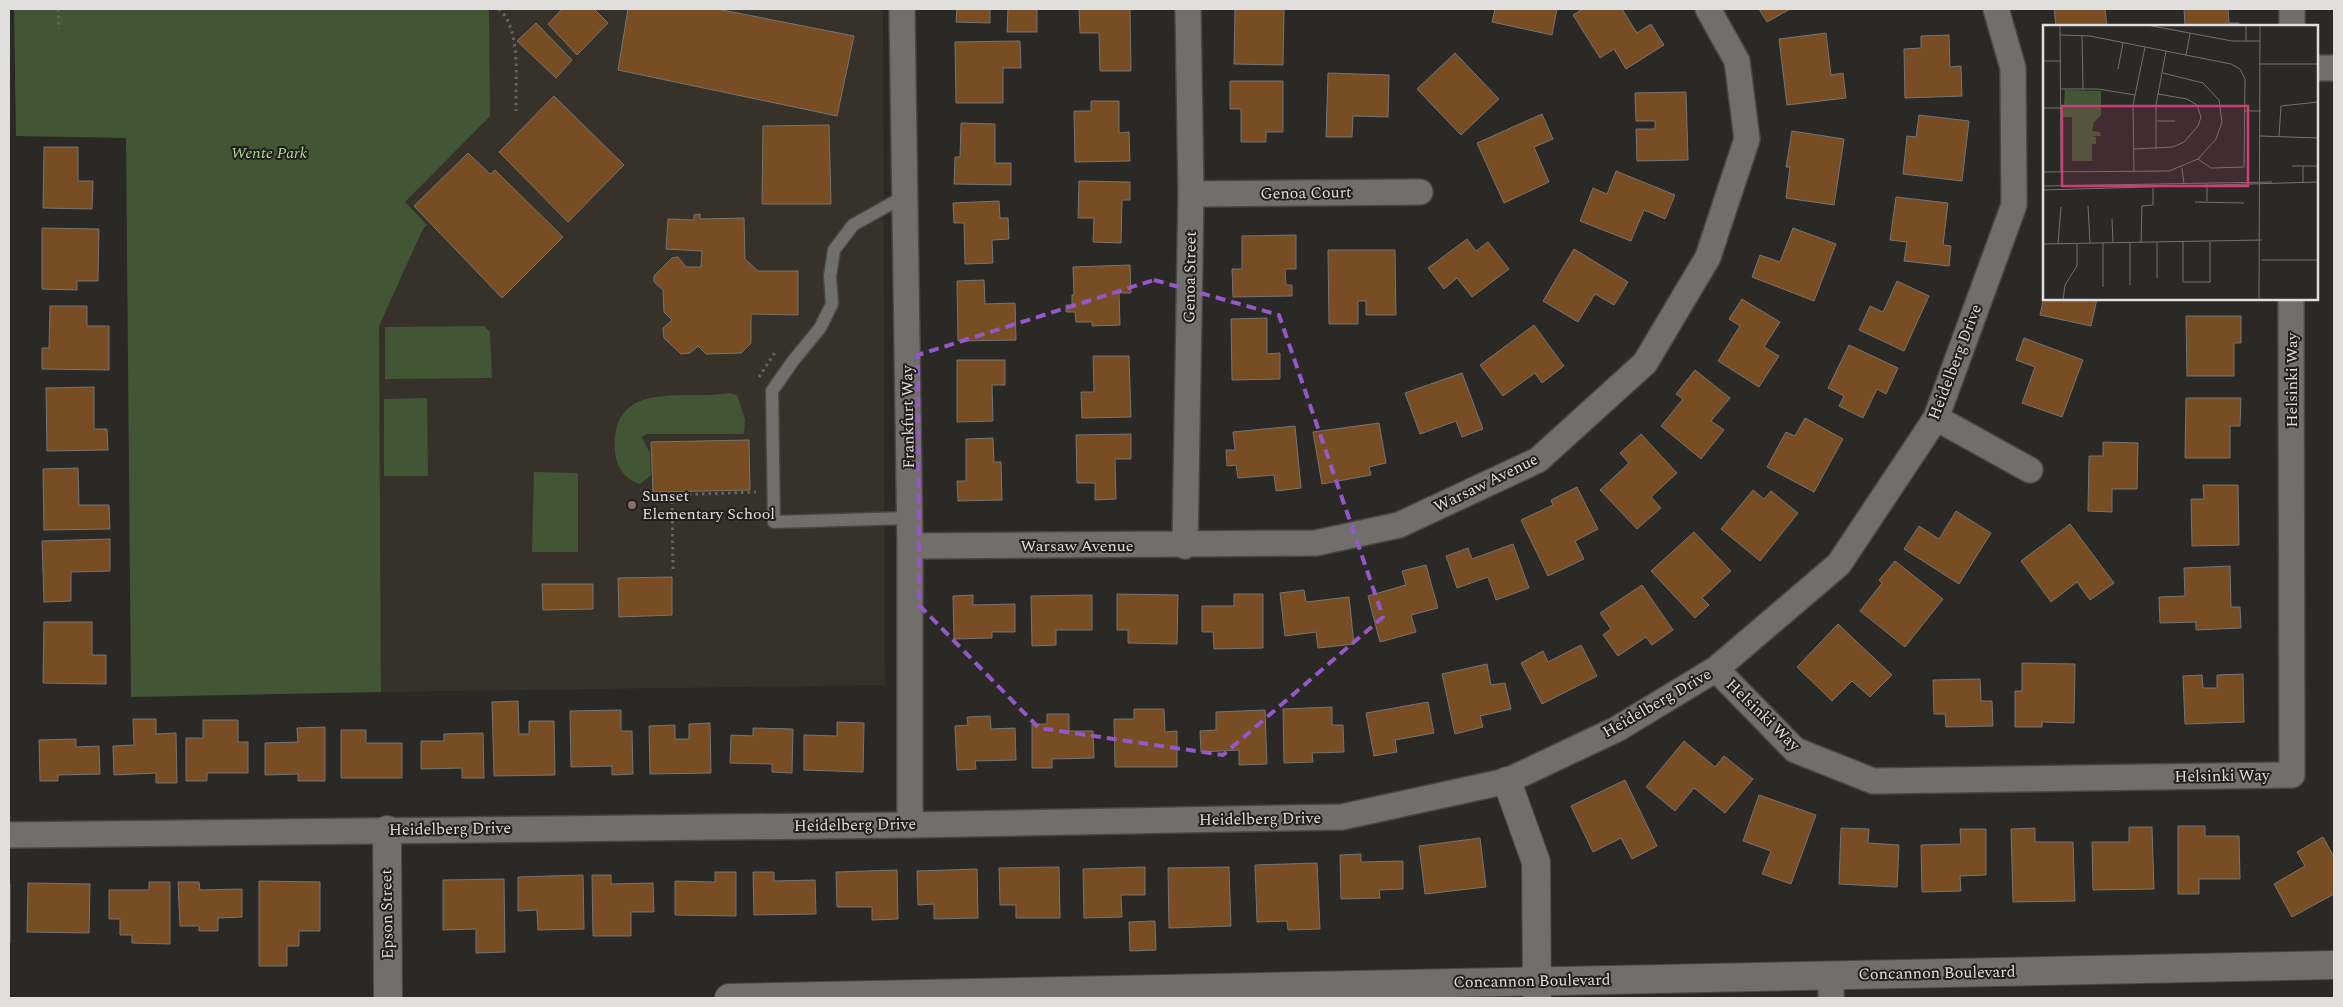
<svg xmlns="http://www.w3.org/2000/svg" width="2343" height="1007" font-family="Spectral,serif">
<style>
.built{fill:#363129}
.green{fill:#425636}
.building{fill:#784d24;stroke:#777471}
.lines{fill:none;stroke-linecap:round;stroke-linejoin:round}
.service-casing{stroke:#484745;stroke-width:15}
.minor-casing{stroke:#484745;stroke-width:28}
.tertiary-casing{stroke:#484745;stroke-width:30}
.secondary-casing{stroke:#484745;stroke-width:30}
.path{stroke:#676663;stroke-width:3;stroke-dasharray:2.5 4;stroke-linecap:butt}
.service{stroke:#716f6b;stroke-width:12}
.minor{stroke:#716f6b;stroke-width:25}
.tertiary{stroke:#716f6b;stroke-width:28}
.secondary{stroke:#716f6b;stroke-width:28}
.marked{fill:none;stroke:#9459c6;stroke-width:4;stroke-dasharray:10 6;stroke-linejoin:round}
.education-dot{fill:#8d6e63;stroke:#211f1c;stroke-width:2}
.labels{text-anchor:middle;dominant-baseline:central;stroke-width:4;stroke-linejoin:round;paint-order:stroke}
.park-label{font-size:16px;font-style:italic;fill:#addb91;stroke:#211f1c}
.street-label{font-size:16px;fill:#e0dfdd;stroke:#211f1c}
.poi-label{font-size:16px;fill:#e0dfdd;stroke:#211f1c;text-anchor:start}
.inset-road{fill:none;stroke:#73726f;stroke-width:1}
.view{fill:#c84075;fill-opacity:0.15;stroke:#c84075;stroke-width:2.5}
.inset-edge{fill:none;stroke:#e0dfdd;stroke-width:2.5}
</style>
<rect width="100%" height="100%" fill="#2a2926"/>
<path class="built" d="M489,9H883L885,685L381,692L379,326L423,229L427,225L404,203L489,116Z"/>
<path class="green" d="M14,9H489L490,116L405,202L427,225L423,229L379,326L381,692L131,697L126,138L16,136Z
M484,326L490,332L492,378L385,379V327Z
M729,393L737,395L745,419L744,434H647L642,437L650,453L651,475L640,484C625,480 617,467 615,453C609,377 684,401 729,393Z
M427,398L428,476H384V399Z
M534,472L578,473V552H532Z"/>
<path class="building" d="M562,9H594L608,23L577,55L548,24Z
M628,9H717L854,36L837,116L618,70Z
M957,9H990V23L956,22Z
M1008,9H1037V32H1007Z
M1079,9H1130L1131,71H1100L1099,33H1080Z
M1235,9H1284L1283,65L1234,64Z
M1495,9H1557L1552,35L1492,22Z
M1583,9H1622L1637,33L1651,24L1664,45L1626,69L1614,49L1600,58L1573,15Z
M1759,9H1790L1767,22Z
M2054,9H2105L2107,26H2056Z
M2184,9H2228L2229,23H2239V26H2185Z
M536,23L572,60L556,78L517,41Z
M1826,33L1831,75L1843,73L1846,98L1787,105L1779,39Z
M1949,35L1950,67L1961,66L1962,96L1905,98L1904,49L1921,48V36Z
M1020,41L1021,68H1003V103H956L955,42Z
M1455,53L1499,99L1461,135L1417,89Z
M1328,73L1389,75L1388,117L1353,116L1352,137H1326Z
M1230,81H1283V132H1266V142H1241V109H1230Z
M1686,92L1688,160L1637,161L1636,129H1655V121H1636L1635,93Z
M554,96L624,165L568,222L499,152Z
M1091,101H1119V133L1129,132L1130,161L1075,162L1074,111H1091Z
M1542,114L1553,139L1534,147L1549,182L1504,203L1477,143Z
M1919,115L1969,121L1962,181L1903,174L1907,136L1916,137Z
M961,123L995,124V163H1011V185L954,184L955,157H960Z
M829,125L831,204H762L763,126Z
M1792,131L1844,139L1834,205L1786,198L1790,167H1786Z
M44,147H78V181H93L92,209L43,208Z
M468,153L490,174L495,170L563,237L502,298L414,206Z
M1616,171L1675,195L1665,219L1644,210L1631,241L1580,221L1593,188L1607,194Z
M1079,181L1130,182V200H1122L1121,243L1093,242L1094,218H1078Z
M1896,197L1948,203L1943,245L1951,246L1949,266L1904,261L1907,242L1890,240Z
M999,201L1000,218H1008L1009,239L992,240L993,263L965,264L964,223H954L953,203Z
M700,214V219L744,218L745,259L758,271H798V315L751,314V343L741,353L706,354L698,346L690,353L681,354L664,338L663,328L672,320L664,312L663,290L654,282V276L672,258L678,257L686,267H701L702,251L666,249L668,219L694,220V215Z
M42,228L99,229L98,281H77V290L42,289Z
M1793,228L1836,244L1814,301L1752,277L1760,255L1780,262Z
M1296,235V269H1285L1286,285H1292V296L1233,297L1232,269H1242V236Z
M1467,239L1476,251L1488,242L1509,269L1472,297L1457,278L1444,289L1428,268Z
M1574,249L1628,282L1614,305L1595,294L1578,322L1543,301Z
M1328,250H1395L1396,315H1366V301H1358V324H1329Z
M1130,265L1131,293H1119L1120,325L1092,326V322H1076L1075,312H1066V305H1072V295H1074L1073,267Z
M984,280L985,304L1015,303L1016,340L958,341L957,281Z
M1897,281L1929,296L1904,351L1859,330L1870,306L1883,312Z
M2044,297L2097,299L2091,326L2040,315Z
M1742,299L1780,322L1764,347L1779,356L1759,387L1718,361L1740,326L1729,319Z
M50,306H87V326H109V370L42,369V348H49Z
M2186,316H2241V343H2234V376H2187Z
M1267,318V354L1280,353V379L1232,380L1231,319Z
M1534,325L1564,366L1542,383L1535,373L1503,396L1480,365Z
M2024,338L2083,360L2062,417L2022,403L2035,367L2016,360Z
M1849,345L1898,368L1886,394L1877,389L1863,418L1839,406L1844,396L1828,388Z
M1093,356H1129L1131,417L1082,418L1081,392H1094Z
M957,360H1005V385H992L993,421L957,422Z
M1695,370L1730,398L1711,421L1724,430L1701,459L1661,426L1683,399L1676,394Z
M1462,373L1483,429L1462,437L1456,421L1420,434L1405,393Z
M94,387V429H107L108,450L47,451L46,388Z
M2186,398H2241L2240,426H2230V458H2185Z
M1805,418L1843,439L1814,492L1767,467L1786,432L1795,436Z
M1379,423L1386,463L1369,467L1371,475L1322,484L1313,432Z
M1295,426L1301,488L1276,491L1274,475L1238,478L1236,465L1227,466L1226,450H1235L1233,432Z
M1131,434V459H1115L1116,499L1095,500V483H1077L1076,435Z
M1641,434L1677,473L1651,497L1661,508L1637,529L1600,490L1629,463L1620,453Z
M993,438L994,462H1001L1002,500L958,501L957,481H966V439Z
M749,440L750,490L653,492L651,442Z
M2103,442L2138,443L2137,489H2112V512L2088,511L2089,456H2103Z
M78,468L79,505H109L110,529L44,530L43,469Z
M2203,485H2238L2239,545L2192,546L2191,499H2204Z
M1577,487L1598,529L1575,541L1584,559L1548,576L1521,520L1553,505L1551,500Z
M1753,490L1764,499L1771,491L1798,513L1760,561L1721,529Z
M1956,511L1991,533L1959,584L1904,549L1919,526L1939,539Z
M2070,524L2114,583L2090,600L2077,582L2051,602L2021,561Z
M1694,532L1731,571L1702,598L1709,605L1695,618L1651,571Z
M110,539V571L71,572V601L44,602L42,541Z
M1513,544L1529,588L1496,600L1488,577L1457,588L1446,556L1468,548L1472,559Z
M1895,561L1943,599L1905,647L1860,611L1882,583L1879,580Z
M1426,565L1438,608L1411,615L1416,632L1380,642L1368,596L1406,585L1402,571Z
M2230,566L2231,607H2240L2241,628L2196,630V622L2160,623L2159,597L2185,596L2184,568Z
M672,577V615L619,617L618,578Z
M542,584H593V609L543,610Z
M1642,585L1673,630L1652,645L1646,637L1618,656L1603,635L1611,629L1600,613Z
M1304,590L1306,602L1349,597L1354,644L1318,648L1316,632L1285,636L1280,593Z
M1117,594L1178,595L1177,644L1128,643V630H1117Z
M1234,594H1263V648L1214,649L1213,632H1202V606H1234Z
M973,595V605L1015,604V632H992V638L954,639L953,596Z
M1092,595V630H1056V645L1032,646L1031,596Z
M44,622H92V655H106V684L43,683Z
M1838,624L1892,675L1870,697L1852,681L1832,701L1797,667Z
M1581,645L1597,676L1542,704L1521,663L1543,651L1548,662Z
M2022,663L2075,664L2074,723L2042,722V727H2015V691H2022Z
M1487,664L1491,685L1505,683L1511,709L1480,716L1483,727L1455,734L1442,674Z
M2243,674L2244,722L2185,724L2183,676L2202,675L2203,688H2217V675Z
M1980,679L1981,701H1992L1993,726L1946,727L1945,714H1934L1933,680Z
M518,701L519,734H529V721H554L555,775L494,776L492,702Z
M1428,702L1434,733L1395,740L1397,752L1374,756L1366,713Z
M1332,707V725H1343L1344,752L1312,753L1313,762L1284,763L1283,709Z
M1134,709H1164L1165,732L1177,731V767H1115L1114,719H1134Z
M621,710V731H632L633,774L612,775V766L571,767L570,711Z
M1265,710L1267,764L1239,765V750L1201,752L1200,731L1216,730V712Z
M1047,714H1069V731H1093L1094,758L1052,759V768H1032V724H1047Z
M990,716L991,729L1015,728L1016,760L975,761L976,769L957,770L955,726L968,725L967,717Z
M133,719H156V734L176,733L177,783H156V773L114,775L113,746L134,745Z
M203,720H238V742H248V773H207V781H186V738H203Z
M837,722L864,723L863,772L804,770V735L837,736Z
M710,723L711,773L650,774L649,726L675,725V739H689V724Z
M325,727V781H298V774L265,775V743L298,742L297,728Z
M753,728L793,729L792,773L772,772V764L730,763L731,735L753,736Z
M341,730H366V743H402V778H341Z
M483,733L484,778H462V768L421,769V741H444V734Z
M76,739V747L99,746L100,774L58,775V781H40L39,740Z
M1684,741L1715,767L1724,756L1753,779L1725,813L1694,788L1675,811L1646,787Z
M1625,780L1657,846L1632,859L1621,838L1593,852L1571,806Z
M1759,795L1816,815L1791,884L1762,874L1771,851L1743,841Z
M2178,826H2205V836H2239L2240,879H2199V894H2178Z
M2129,827H2152L2154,889L2093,890L2092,842H2129Z
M1841,828L1869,829L1868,843L1899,845L1897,887L1839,884Z
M2035,828V842H2073L2075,901L2013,902L2011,829Z
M1960,829H1986V875L1960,876L1961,891L1922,892L1921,845L1961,844Z
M2323,837L2334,857V894L2292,917L2274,884L2305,866L2297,852Z
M1480,838L1486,887L1425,894L1419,846Z
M1361,854V862L1403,861V889L1379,890L1380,898L1341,899L1340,855Z
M1317,863L1320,929L1288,930L1287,921L1257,922L1255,865Z
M1059,867L1060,918H1016V905H1000L999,868Z
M1145,867V895H1121L1122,917L1084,918L1083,869Z
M1229,867L1231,926L1169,928L1168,868Z
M977,869L978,918L934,919V904L918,905L917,871Z
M897,870L898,919L872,920V907H837L836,872Z
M715,872H736V916L675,915V881L715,882Z
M753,872H774V881L815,880L816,914L754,915Z
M583,875L584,929L538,930L537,910L518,911V877Z
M592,875H611V884L653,883L654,912H631V936H593Z
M504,879L505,952L476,953V929L443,930V880Z
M259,881L320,882V931H299V946H287V966H259Z
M149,882H170V944L132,943V935H120V919H109V890H149Z
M178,882H199L200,890L242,889V917L218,918V931H199V926H180Z
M28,883L90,884L89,933L27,932Z
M9,884H10V943H9Z
M1155,921L1156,950L1130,951L1129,922Z"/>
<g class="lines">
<g class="service-casing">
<path id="service" d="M905,196L853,225L834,250L830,276L832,304L820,328L793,361L772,391L774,522L909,518"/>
</g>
<g class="minor-casing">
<path id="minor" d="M902,9L910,546V825
M2292,26V9
M2317,68H2334
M1191,194L1420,192
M1936,418L2030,470
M910,546L1316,543L1399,525L1538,460L1645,363L1708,257L1747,139L1737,61L1708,9
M1185,546L1191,194L1188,9
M1716,669L1795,750L1873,781L2292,775L2291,299
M9,835L910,825L1342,817L1507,781L1617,729L1716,669L1839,564L1936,418L2014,205L2013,68L1996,9
M1831,976V998"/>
</g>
<g class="tertiary-casing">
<path id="tertiary" d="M1507,781L1536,862L1537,998
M387,830L388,998"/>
</g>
<g class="secondary-casing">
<path id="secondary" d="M729,998L2334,965"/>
</g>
<path class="path" d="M58,9L59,29
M499,9C522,30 515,81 516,111
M759,377L776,351
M673,569L672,495L756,492"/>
<use href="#service" class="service"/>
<use href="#minor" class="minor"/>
<use href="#tertiary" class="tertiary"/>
<use href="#secondary" class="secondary"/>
</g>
<path class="marked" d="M1154,280L1279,315L1383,617L1223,755L1039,728L919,605L918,355Z"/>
<circle class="education-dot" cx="632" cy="505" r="5"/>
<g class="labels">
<g class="park-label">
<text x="269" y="153">Wente Park</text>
</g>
<g class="street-label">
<text transform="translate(1306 193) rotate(-1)">Genoa Court</text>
<text transform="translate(1190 277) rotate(-89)">Genoa Street</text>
<text transform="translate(1955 362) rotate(-69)">Heidelberg Drive</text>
<text transform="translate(2292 380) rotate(-90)">Helsinki Way</text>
<text transform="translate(908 417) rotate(-91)">Frankfurt Way</text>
<text transform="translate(1486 483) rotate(-26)">Warsaw Avenue</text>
<text x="1077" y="546">Warsaw Avenue</text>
<text transform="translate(1657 703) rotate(-30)">Heidelberg Drive</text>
<text transform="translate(1763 715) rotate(44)">Helsinki Way</text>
<text transform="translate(2222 776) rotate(-1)">Helsinki Way</text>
<text transform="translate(1260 819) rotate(-1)">Heidelberg Drive</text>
<text transform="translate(855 825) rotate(-1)">Heidelberg Drive</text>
<text transform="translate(450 829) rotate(-1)">Heidelberg Drive</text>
<text transform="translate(387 914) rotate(-91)">Epson Street</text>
<text transform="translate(1937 973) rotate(-1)">Concannon Boulevard</text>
<text transform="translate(1532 981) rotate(-1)">Concannon Boulevard</text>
</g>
<g class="poi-label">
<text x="642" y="496">Sunset<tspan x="642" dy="18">Elementary School</tspan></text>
</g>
</g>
<g transform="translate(2043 25)">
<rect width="275" height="275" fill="#2a2926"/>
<path d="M22,65L58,66V90L51,97L49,106L57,107L58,111H49L53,112V119H49V136H29V92H20Z" fill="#425636"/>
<path class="inset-road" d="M17,0L18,147M104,0L189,16H217M203,0V16M17,10L47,11L188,39L197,44L202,54L201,142L168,143L155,134M39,10L40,64M143,30L147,9M0,36H18M217,39H275M75,44L80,18M18,64H55L92,70M0,83H18M201,86H218M114,96H132M217,111L275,113M236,111L238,81L275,77M91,124L130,122L141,117L155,101L158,92L154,80L144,74L115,69M113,124V80L123,26M249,141H275M260,141V157M139,143L141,159M91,146L90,80L102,22M0,147L126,146L155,134L173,114L179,97L176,75L160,58L120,48M164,159V176M0,161L229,157M0,165L275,157M152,177L201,178M45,181L47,218M69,194L70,218M140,217V257H167V217M60,218V262M87,218V260M98,218L99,181L110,180V163M114,218V253M0,219L219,215M15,219L18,182M218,235H275M20,275L22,260L34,241V219M216,275L217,0"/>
<path class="view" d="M19,81H205V161H19Z"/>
<rect width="275" height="275" class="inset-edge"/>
</g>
<rect width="2343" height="1007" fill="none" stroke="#e0dfdd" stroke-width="20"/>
</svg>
